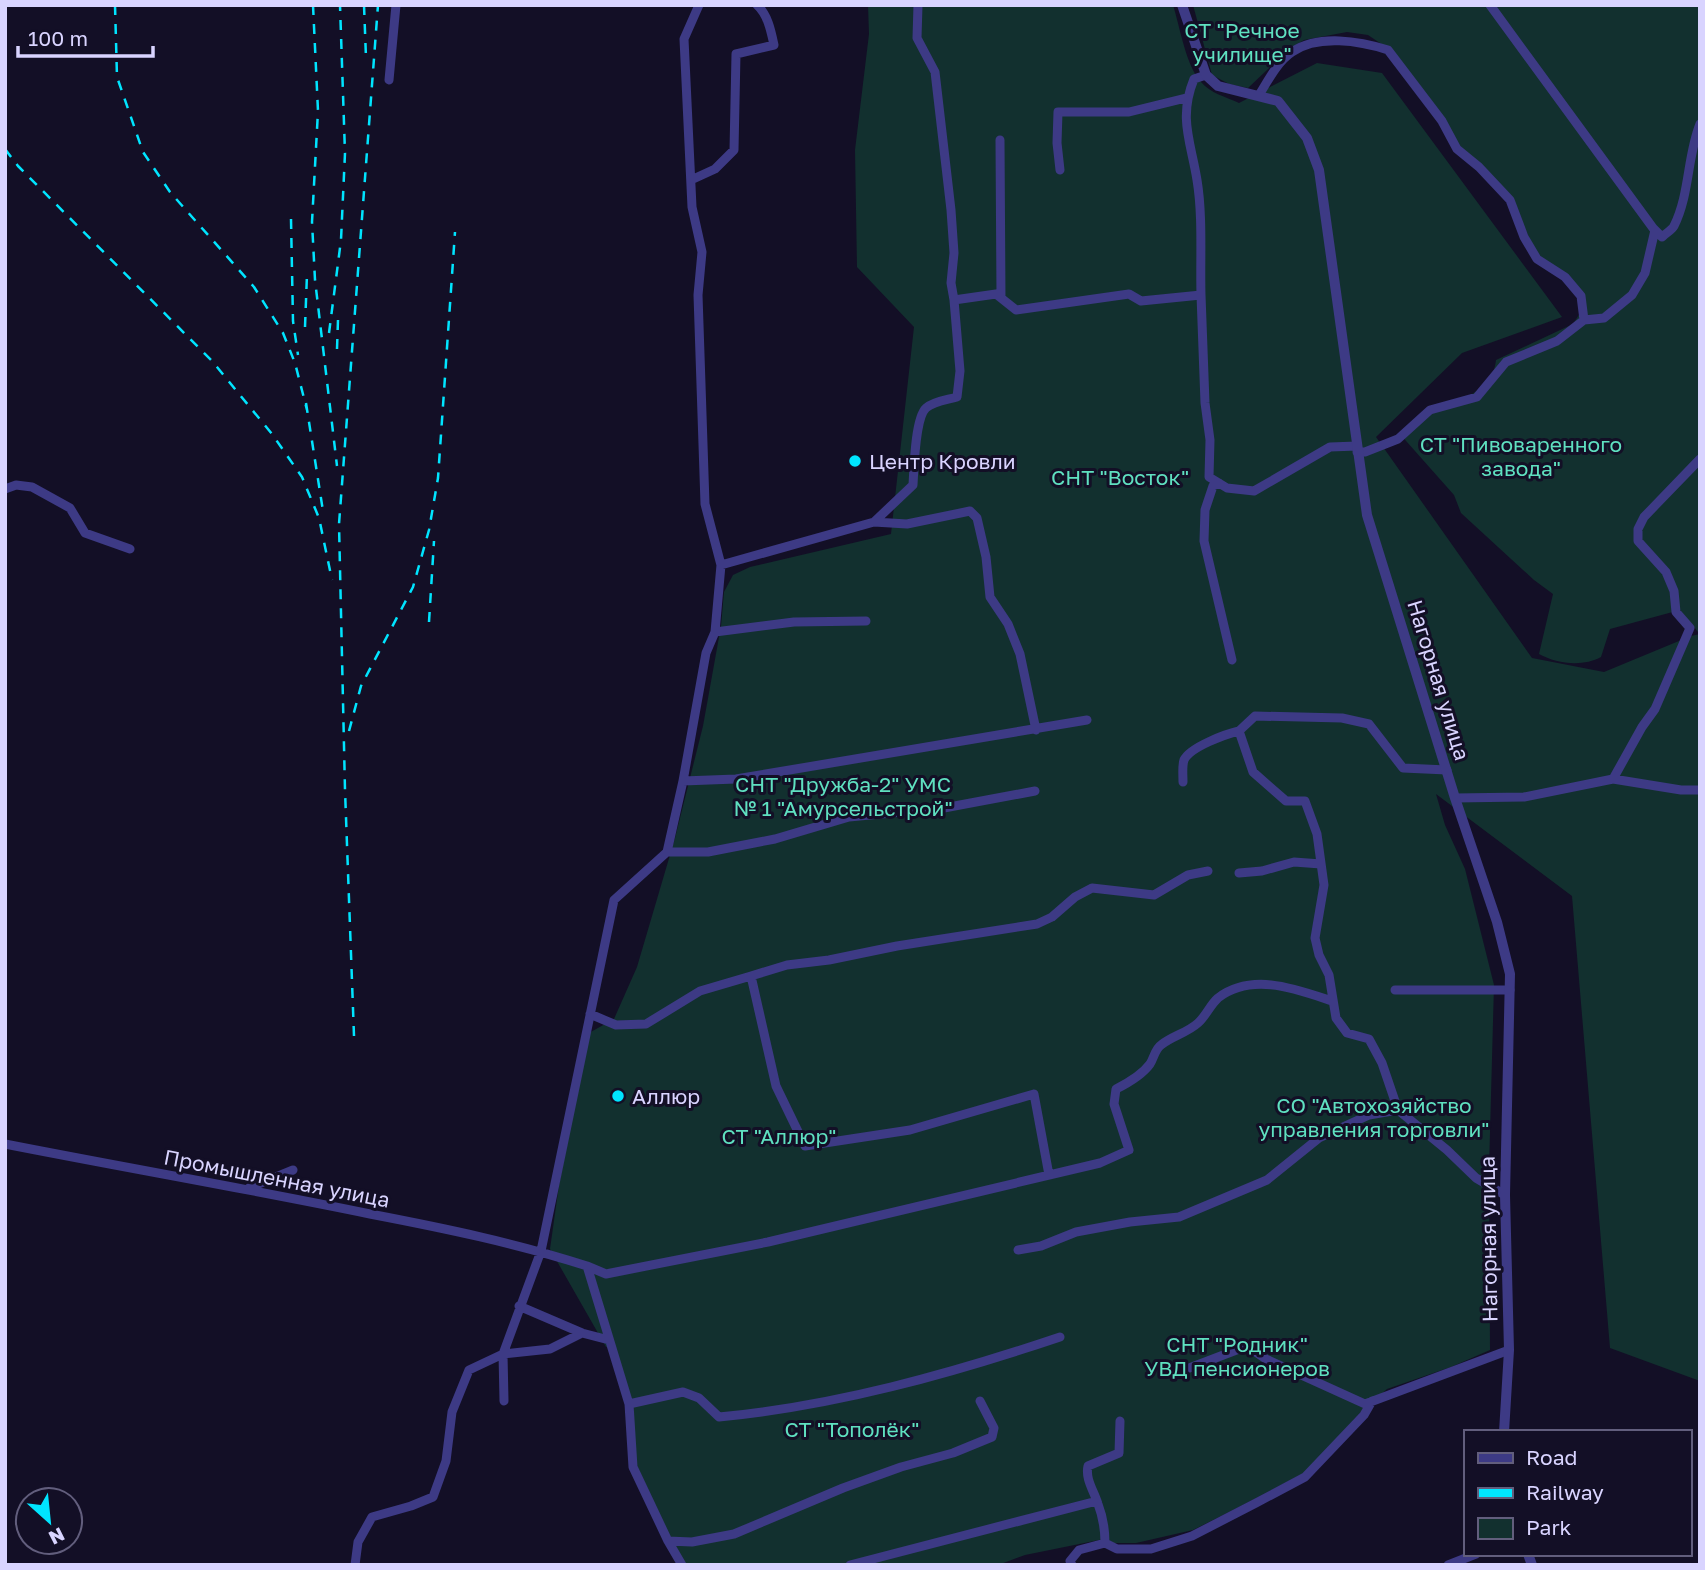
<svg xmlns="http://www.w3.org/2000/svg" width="1705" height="1570" font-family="'Golos Text',sans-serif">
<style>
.green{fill:#12302f}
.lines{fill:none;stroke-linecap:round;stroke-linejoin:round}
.minor{stroke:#3d3a85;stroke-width:9}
.tertiary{stroke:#3d3a85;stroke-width:10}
.rail{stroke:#00e5ff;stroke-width:2.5;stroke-dasharray:10 9;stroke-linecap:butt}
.poi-dot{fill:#00e5ff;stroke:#130f26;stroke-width:2.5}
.labels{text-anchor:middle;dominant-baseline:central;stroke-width:6;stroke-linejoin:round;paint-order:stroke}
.park-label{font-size:21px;fill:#5fe0c0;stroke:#130f26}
.poi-label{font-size:21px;fill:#d9d4ff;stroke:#130f26;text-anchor:start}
.street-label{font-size:21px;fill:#d9d4ff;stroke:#130f26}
</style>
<rect width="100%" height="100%" fill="#130f26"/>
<path class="green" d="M868,5H1173C1180,27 1186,66 1201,82C1210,93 1226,97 1239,103L1317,63L1382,73L1562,317L1462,353L1376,437L1532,658L1604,672L1691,636L1700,634V1381L1610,1348L1572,896L1436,794L1445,825L1465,869L1494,985L1489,1169L1490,1350L1451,1367L1387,1389L1362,1411L1304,1473L1237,1508L1193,1530L1136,1543H1114L1104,1539L1025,1555L998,1565H686L671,1539L633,1457L634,1411L615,1346L606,1347L550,1249L559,1185L589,1033L614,1019L637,967L675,838L703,726L721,626L724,592L733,575L750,567L891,534L914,327L857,267L855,150L869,34Z
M1193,5H1700V631L1698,632L1680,610L1610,629L1601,657C1583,667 1557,664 1539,654L1553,594L1534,580L1461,513L1454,495L1399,433C1406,427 1413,419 1421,415C1448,401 1492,398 1496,360L1573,324L1584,307L1583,298L1535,251L1514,204L1463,151L1389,49L1368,35L1347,32L1304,40L1289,49L1248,88L1229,84L1212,75Z"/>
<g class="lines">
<path class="minor" d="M918,5L917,38L935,72L951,210L954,253L951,283L954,300
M1490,5L1653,228L1662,237C1666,233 1672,230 1674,226C1690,194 1687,156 1700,124
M389,80L396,5
M1259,95C1268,81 1277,62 1292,52C1318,34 1360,41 1388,50L1442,121L1457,149L1479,167L1510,200L1524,237L1537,259L1565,277L1581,296L1584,320L1604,318L1632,295L1645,273L1655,230
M1000,140L1001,298
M1060,170L1057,143L1058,112H1129L1186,98
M691,180L715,169L734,150L736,54L774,45C771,31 768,15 757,5
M1201,295L1205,403L1210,440L1209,477L1227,488L1254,491L1330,447L1357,446
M1357,452H1365L1398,439L1430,410L1477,397L1506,362L1557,341L1584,320
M1219,483L1213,486L1205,510L1204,541L1232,660
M5,489L16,485L32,487L70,508L85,533L130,549
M874,522L913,485C914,469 915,418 926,408C934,401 947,400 957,397L960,371L954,300L996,294L1016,310L1129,294L1141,301L1201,295C1200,259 1203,216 1197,180C1191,142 1178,118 1194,79L1206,75
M721,565L874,522L907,524L970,511L977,518L986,557L990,597L1008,624L1020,654L1036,730
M1690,628L1676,612L1674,591L1666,572L1638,541V529L1644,517L1700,459
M715,632L794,622L866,621
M1613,779L1642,727L1655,709L1690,628
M683,781L736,779L1087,720
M1183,782C1183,775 1182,766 1184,760C1190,747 1226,734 1239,731
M1455,798L1524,797L1613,779L1681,790H1700
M667,852H708L775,839L849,817L944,808L1035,791
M1239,873L1262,871L1294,862L1321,864
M1395,990H1510
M590,1014L616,1025L646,1024L700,991L751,976
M1398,1110L1382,1063L1369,1039L1347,1033L1336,1018L1329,975L1319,955L1315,938L1324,885L1317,834L1305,801H1286L1253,772L1239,731L1255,716L1342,718L1369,724L1403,768L1447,770
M5,1144C127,1168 249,1189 370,1214C443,1228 516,1243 587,1266L629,1404L633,1467L668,1541L682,1565
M1049,1175L1034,1094L910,1130L805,1146L776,1086L751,976L787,965L829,960L897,946L1037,924L1052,917L1075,897L1092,888L1154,895L1188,875L1208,871
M249,1188L293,1170
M1018,1250L1041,1246L1076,1232L1130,1222L1179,1217L1267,1180L1319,1138L1369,1115L1398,1110L1447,1150L1476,1178L1505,1195
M587,1266L606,1274L768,1242L1100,1163L1129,1150L1114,1104L1116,1089C1128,1083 1142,1075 1150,1064C1154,1058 1155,1049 1161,1045C1172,1036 1187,1033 1198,1023C1206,1016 1210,1005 1218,998C1252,972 1296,989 1332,1001
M519,1306L582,1333
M1184,1370L1247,1346L1266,1359L1365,1404L1509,1350
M504,1401L503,1354L550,1349L582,1333L609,1340
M629,1404L683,1392L699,1398L719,1417C835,1406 950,1374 1060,1337
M1120,1421L1119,1453L1088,1466C1085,1479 1094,1491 1098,1504C1103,1517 1105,1529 1105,1543L1117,1549H1151L1192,1536L1256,1503L1305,1477L1364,1415L1372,1401
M668,1541L692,1542L734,1534L843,1488L901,1467L953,1453L992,1437L994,1428L980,1401
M355,1565L358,1542L372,1517L411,1506L433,1497L446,1461L452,1412L469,1370L503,1354L541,1251L614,900L667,852L683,781L706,653L715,632L721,565L705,504L698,295L702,252L692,207L684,39L699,5
M850,1565L1097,1501
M1072,1565L1070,1561L1079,1550L1105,1543
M1448,1565L1476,1554"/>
<path class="tertiary" d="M1182,5L1206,75L1218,86L1278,101L1307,138L1319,170L1367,515L1455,798L1497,922L1510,974L1505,1195L1509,1350L1504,1432
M1528,1554L1532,1565"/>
<path class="rail" d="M115,5L117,77L143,152L170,192L254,287L283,333L295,363L307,410
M313,5L318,111L312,222L315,280L337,466
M364,5L366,58
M5,149L18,166L212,361L272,434L302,477L319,518L332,580
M291,219L293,321L298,355
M305,327L307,274
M329,333L341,240L345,153L340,5
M337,349L338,320
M306,403L323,511
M429,622L434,541
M349,731L361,686L413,587L429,530L438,478L455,232
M354,1036L345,790L339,524L378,5"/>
</g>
<g class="poi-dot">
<circle cx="855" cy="461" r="7"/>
<circle cx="618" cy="1096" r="7"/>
</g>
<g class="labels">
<g class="park-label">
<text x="1242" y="30">СТ "Речное<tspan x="1242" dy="24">училище"</tspan></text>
<text x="1521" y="444">СТ "Пивоваренного<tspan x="1521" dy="24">завода"</tspan></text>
<text x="1120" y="477">СНТ "Восток"</text>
<text x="843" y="784">СНТ "Дружба-2" УМС<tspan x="843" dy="24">№ 1 "Амурсельстрой"</tspan></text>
<text x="1374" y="1105">СО "Автохозяйство<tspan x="1374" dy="24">управления торговли"</tspan></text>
<text x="779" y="1136">СТ "Аллюр"</text>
<text x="1237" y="1344">СНТ "Родник"<tspan x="1237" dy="24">УВД пенсионеров</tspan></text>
<text x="852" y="1429">СТ "Тополёк"</text>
</g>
<g class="poi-label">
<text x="869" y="461">Центр Кровли</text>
<text x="632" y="1096">Аллюр</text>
</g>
<g class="street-label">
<text transform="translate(1439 680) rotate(73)">Нагорная улица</text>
<text transform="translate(277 1178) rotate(11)">Промышленная улица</text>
<text transform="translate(1488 1239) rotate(-91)">Нагорная улица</text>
</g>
</g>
<rect width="1705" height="1570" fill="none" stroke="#d9d4ff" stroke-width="14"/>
<rect x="1464" y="1430" width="228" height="126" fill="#130f26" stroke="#625e7d" stroke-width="2"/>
<rect x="1478" y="1453" width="35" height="10" fill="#3d3a85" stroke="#625e7d" stroke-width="2"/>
<text x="1526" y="1465" font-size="21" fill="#d9d4ff">Road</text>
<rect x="1478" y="1488" width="35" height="10" fill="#00e5ff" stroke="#625e7d" stroke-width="2"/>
<text x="1526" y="1500" font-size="21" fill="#d9d4ff">Railway</text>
<rect x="1478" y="1518" width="35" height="21" fill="#12302f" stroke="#625e7d" stroke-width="2"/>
<text x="1526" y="1535" font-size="21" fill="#d9d4ff">Park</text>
<g transform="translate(49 1521) rotate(153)"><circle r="33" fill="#130f26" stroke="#625e7d" stroke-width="2"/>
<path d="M0-5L12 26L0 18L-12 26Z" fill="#00e5ff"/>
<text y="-10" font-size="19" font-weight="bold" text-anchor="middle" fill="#d9d4ff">N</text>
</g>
<path d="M18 46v10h135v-10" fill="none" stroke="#d9d4ff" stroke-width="3.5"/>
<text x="28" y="46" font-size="21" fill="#d9d4ff" stroke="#130f26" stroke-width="5" paint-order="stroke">100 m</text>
</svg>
